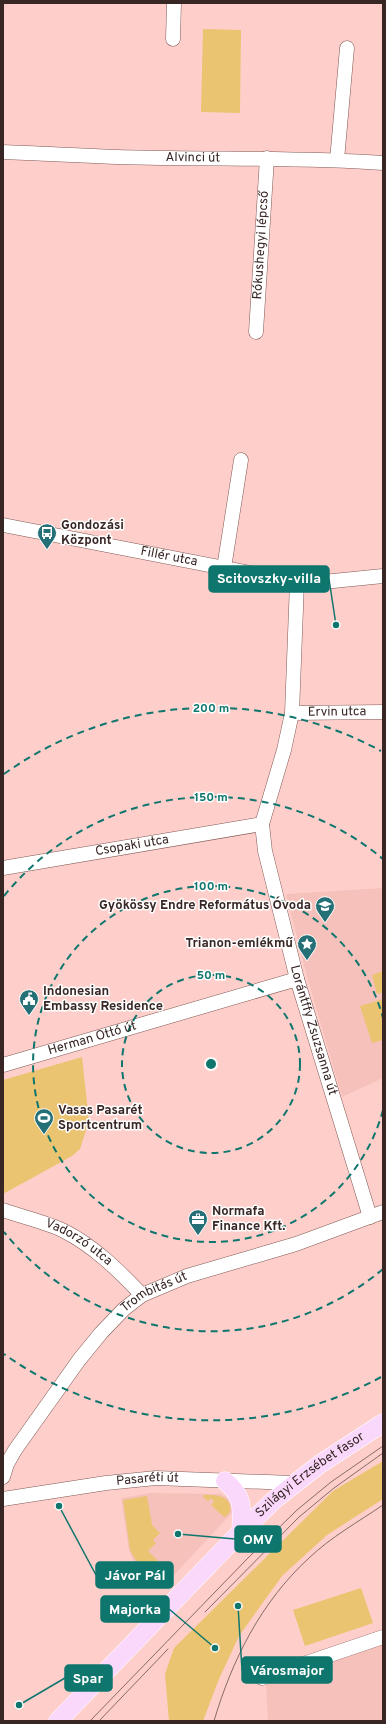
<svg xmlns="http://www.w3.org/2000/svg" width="386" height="1724" font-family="Overpass,sans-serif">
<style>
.built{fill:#f7c1bb}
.green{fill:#eac470}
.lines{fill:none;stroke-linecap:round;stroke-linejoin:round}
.minor-casing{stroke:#815955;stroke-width:15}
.major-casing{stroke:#fff;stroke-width:19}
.minor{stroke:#fff;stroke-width:14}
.major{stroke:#fad8fb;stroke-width:18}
.tram{stroke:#876a67;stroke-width:1}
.ring{fill:none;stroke:#0f766e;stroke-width:2;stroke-dasharray:7 5}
.labels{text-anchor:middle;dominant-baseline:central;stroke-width:3;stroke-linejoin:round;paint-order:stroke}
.street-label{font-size:13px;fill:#372624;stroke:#fdfdfd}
.poi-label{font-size:13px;font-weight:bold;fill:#372624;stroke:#fdfdfd;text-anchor:start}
.centre{fill:#0f766e;stroke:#fdfdfd;stroke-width:2}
.ring-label{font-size:12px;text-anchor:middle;font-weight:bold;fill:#0f766e;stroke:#fdfdfd;stroke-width:3;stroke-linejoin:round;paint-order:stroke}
.leader{fill:none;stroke:#0f766e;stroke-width:1.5}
.callout-dot{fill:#0f766e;stroke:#fdfdfd;stroke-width:1.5}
.callout{fill:#0f766e;stroke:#0f766e;stroke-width:1.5}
.callout-label{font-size:14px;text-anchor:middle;font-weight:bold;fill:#fff}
</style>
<rect width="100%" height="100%" fill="#fecfca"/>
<path class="built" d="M383,888V1078L342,1097L306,973L286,894Z
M151,1493L221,1494L229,1499L232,1505V1512L230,1515L162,1588L133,1560L129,1550L121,1498Z
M383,1644V1721H268L266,1685Z"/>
<path class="green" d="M203,29L241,30L240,113L201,112Z
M383,971V992L377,994L372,975Z
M383,999V1040L372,1043L360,1006Z
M82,1057L89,1121L80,1149L72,1156L3,1194V1080Z
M383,1461V1499L327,1535L282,1576L239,1636L219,1679L203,1721H169L165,1674L174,1648L333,1491Z
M203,1495C213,1495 227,1494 230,1506C231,1511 229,1514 225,1517L223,1516L211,1505L214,1502L211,1498L208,1501L203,1497Z
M147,1496L152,1525L160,1533L153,1540L156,1543L148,1551L172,1575L165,1582L159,1576L156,1580L135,1559L130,1550L123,1500Z
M361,1588L373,1623L305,1646L293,1610Z"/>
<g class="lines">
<g class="minor-casing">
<g id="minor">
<path d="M173,39L174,3"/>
<path id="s1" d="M3,152C59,154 115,158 170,158C241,159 312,158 383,163"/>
<path d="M337,160L347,48"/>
<path id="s2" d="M256,332L267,158"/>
<path id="s3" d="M3,525L297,582L313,583L383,576"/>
<path d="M224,568L241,460"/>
<path id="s4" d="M297,582L292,713L284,750L262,824L265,851L297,979L370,1217"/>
<path id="s5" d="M292,713L383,712"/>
<path id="s6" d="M3,868L262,824"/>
<path id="s7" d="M3,1065L297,979"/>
<path id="s8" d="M3,1210C22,1217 46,1222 64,1231C94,1246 119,1271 142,1295"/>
<path id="s9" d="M3,1477L7,1464L15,1450L79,1360L101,1333L124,1309L142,1295L187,1276L296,1244L383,1212"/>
<path id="s10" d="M3,1499L106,1483L156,1478L293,1483"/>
<path d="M262,1678L383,1637"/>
</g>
</g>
<g class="major-casing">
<g id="major">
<path d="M225,1481C244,1496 242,1509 241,1532"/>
<path id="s11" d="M58,1721L231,1542L274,1500L320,1464L383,1423"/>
</g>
</g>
<use href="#minor" class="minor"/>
<use href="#major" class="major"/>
<path class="tram" d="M205,1612L299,1517L334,1488L383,1453
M90,1721L247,1559L297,1510L331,1482L383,1446
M99,1721L168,1649
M214,1721C232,1660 261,1602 309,1558C331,1537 358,1522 383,1505"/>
</g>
<g class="ring">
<circle cx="211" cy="1064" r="89"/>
<path d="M383 1110A178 178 0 1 1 383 1018"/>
<path d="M383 1269A267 267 0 0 1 4 1232M4 896A267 267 0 0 1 383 859"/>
<path d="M381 1377A356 356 0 0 1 4 1354M4 774A356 356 0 0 1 381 751"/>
</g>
<defs>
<g id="bus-pin" transform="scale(1)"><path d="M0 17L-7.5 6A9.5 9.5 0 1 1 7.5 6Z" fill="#256f77" stroke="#fdfdfd"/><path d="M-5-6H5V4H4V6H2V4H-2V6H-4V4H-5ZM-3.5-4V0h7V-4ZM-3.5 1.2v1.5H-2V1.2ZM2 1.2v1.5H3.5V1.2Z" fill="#fff"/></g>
<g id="school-pin" transform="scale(1)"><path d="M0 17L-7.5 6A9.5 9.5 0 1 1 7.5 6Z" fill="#256f77" stroke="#fdfdfd"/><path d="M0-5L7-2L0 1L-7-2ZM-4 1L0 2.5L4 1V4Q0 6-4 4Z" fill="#fff"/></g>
<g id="sight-pin" transform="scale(1)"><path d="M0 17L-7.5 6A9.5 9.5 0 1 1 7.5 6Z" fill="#256f77" stroke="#fdfdfd"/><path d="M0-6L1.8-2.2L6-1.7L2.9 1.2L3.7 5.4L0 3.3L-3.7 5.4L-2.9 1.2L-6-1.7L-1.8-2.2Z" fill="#fff"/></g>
<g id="civic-pin" transform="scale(1)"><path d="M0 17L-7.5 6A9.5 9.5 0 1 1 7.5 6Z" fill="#256f77" stroke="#fdfdfd"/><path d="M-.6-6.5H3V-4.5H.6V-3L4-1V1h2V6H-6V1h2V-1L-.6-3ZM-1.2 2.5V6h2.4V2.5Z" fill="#fff"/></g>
<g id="stadium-pin" transform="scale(1)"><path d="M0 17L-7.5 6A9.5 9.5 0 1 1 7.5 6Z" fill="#256f77" stroke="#fdfdfd"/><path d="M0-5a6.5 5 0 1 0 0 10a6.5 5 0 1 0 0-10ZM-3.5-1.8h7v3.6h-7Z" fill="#fff"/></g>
<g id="office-pin" transform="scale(1)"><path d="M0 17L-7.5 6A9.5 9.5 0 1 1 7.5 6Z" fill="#256f77" stroke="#fdfdfd"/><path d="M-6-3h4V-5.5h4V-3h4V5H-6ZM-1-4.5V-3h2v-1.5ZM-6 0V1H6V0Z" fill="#fff"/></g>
</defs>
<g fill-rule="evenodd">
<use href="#bus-pin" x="47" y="533"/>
<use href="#school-pin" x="325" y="906"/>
<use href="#sight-pin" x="307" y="944"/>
<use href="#civic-pin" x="29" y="999"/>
<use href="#stadium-pin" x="44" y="1118"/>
<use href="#office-pin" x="198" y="1219"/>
</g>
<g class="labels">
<g class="street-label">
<text stroke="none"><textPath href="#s1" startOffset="190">Alvinci út</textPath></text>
<text stroke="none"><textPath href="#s2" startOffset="87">Rókushegyi lépcső</textPath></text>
<text stroke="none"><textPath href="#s3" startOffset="169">Fillér utca</textPath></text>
<text stroke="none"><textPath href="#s5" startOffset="45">Ervin utca</textPath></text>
<text stroke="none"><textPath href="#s6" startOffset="131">Csopaki utca</textPath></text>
<text stroke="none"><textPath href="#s4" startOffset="459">Lorántffy Zsuzsanna út</textPath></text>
<text stroke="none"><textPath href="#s7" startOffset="93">Herman Ottó út</textPath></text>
<text stroke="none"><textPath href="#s8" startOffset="83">Vadorzó utca</textPath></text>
<text stroke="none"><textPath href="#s9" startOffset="243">Trombitás út</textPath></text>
<text stroke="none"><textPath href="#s11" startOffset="353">Szilágyi Erzsébet fasor</textPath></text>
<text stroke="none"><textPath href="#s10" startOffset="146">Pasaréti út</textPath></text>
</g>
<g class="poi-label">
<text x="61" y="526">Gondozási<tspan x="61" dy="15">Központ</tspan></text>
<text x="311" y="906" text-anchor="end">Gyökössy Endre Református Óvoda</text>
<text x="293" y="944" text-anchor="end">Trianon-emlékmű</text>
<text x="43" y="992">Indonesian<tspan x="43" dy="15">Embassy Residence</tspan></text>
<text x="58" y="1111">Vasas Pasarét<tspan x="58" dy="15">Sportcentrum</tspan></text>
<text x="212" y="1212">Normafa<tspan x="212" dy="15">Finance Kft.</tspan></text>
</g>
</g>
<circle cx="211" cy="1064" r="6" class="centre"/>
<g class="ring-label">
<text x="211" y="712">200 m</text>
<text x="211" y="801">150 m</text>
<text x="211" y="890">100 m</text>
<text x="211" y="979">50 m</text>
</g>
<path class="leader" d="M336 625L329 579M178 1534L235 1539M59 1506L96 1575M215 1648L169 1609M238 1606L242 1670M19 1705L65 1678"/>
<g class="callout-dot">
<circle cx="336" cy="625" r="4"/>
<circle cx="178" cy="1534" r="4"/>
<circle cx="59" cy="1506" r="4"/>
<circle cx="215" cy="1648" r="4"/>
<circle cx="238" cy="1606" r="4"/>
<circle cx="19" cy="1705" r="4"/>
</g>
<g class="callout">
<rect x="209" y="566" width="120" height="26" rx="4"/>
<rect x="235" y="1526" width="46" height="26" rx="4"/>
<rect x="96" y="1562" width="77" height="26" rx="4"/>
<rect x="101" y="1596" width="68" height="26" rx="4"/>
<rect x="242" y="1657" width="90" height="26" rx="4"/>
<rect x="65" y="1665" width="47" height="26" rx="4"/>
</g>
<g class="callout-label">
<text x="269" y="583">Scitovszky-villa</text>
<text x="258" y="1544">OMV</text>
<text x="135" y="1580">Jávor Pál</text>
<text x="135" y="1614">Majorka</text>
<text x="287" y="1675">Városmajor</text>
<text x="88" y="1683">Spar</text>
</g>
<rect width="386" height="1724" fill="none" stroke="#372624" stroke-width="8"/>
</svg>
